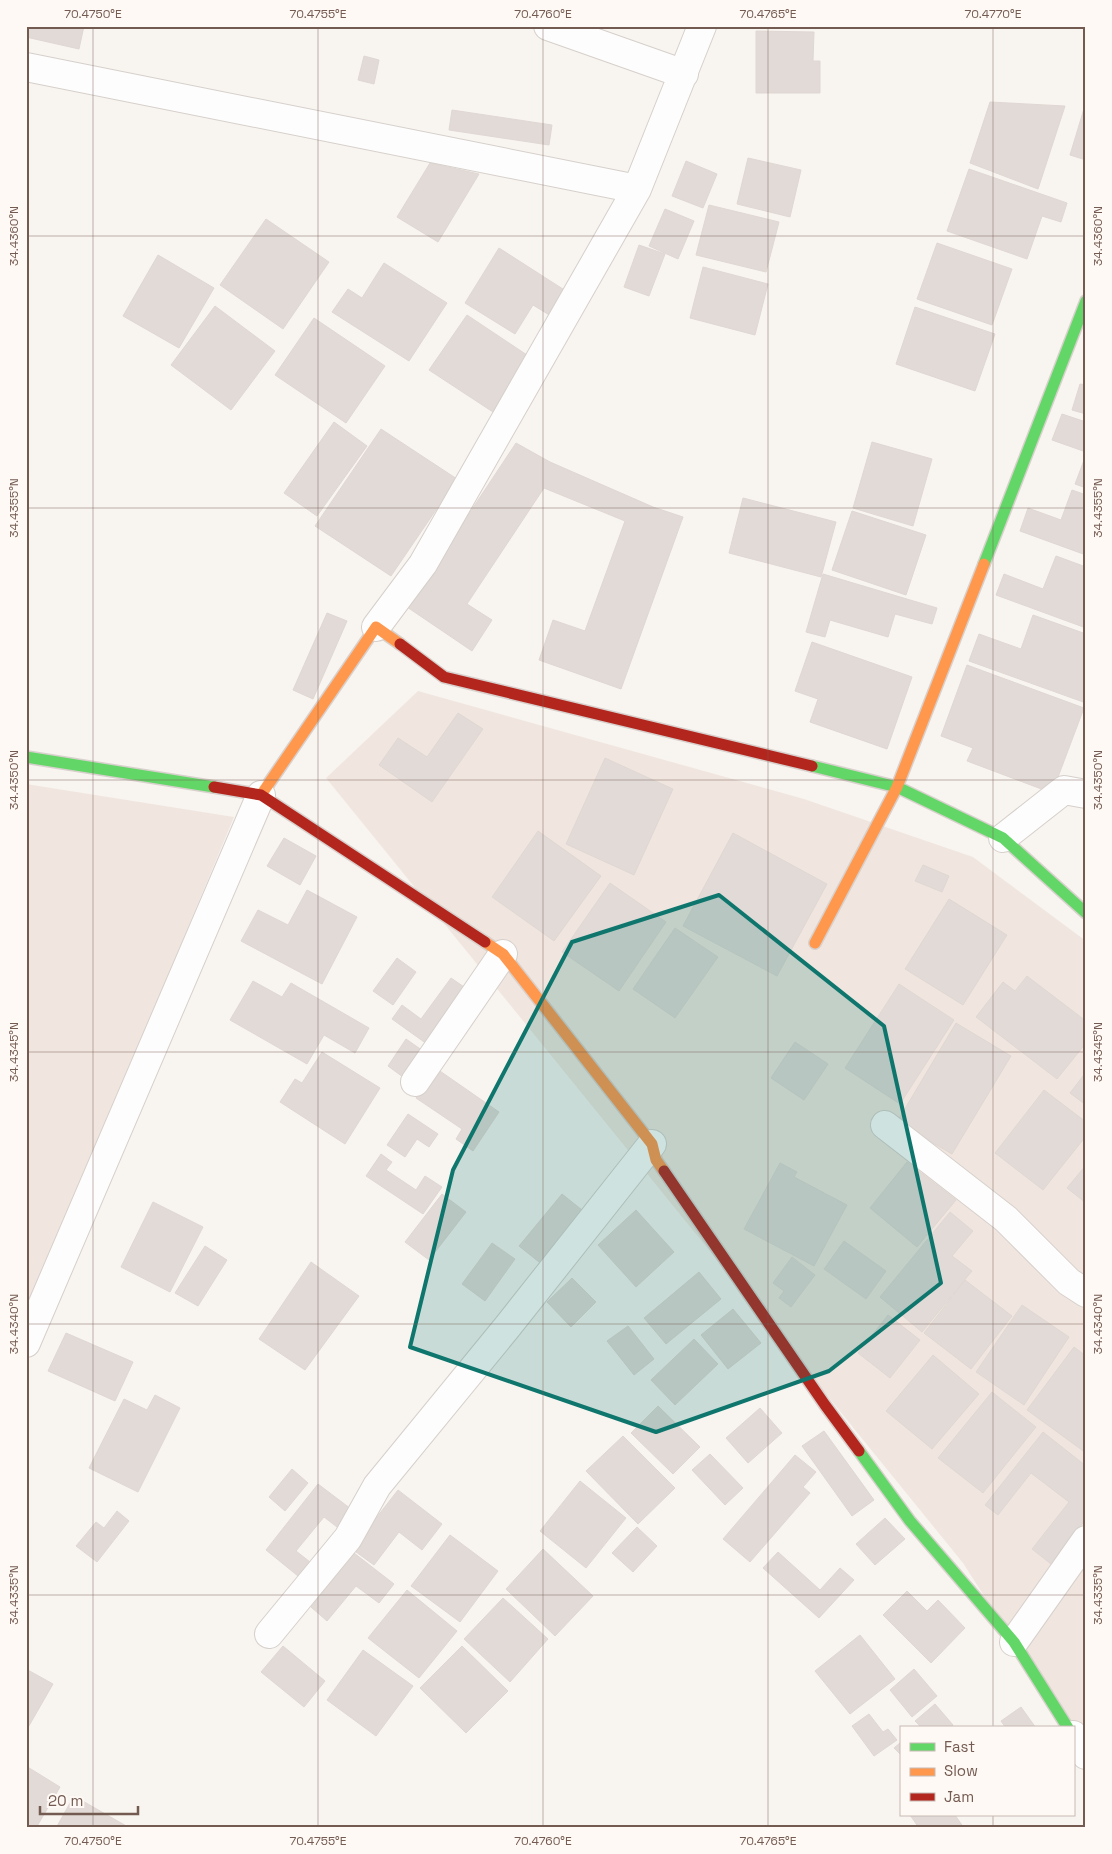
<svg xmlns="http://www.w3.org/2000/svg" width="1112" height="1854" font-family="'Space Grotesk',sans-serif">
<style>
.residential{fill:#f0e6df}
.building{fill:#e1dad6;stroke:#e0d7d3}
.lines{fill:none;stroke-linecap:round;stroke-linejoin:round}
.street-casing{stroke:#d6d0cb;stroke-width:30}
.fast-casing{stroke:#d8d0cc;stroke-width:14}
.slow-casing{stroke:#d8d0cc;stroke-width:14}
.jam-casing{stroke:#d8d0cc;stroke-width:14}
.street{stroke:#fefdfd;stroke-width:28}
.fast{stroke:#63d668;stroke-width:11}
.slow{stroke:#ff974d;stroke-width:11}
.jam{stroke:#b3261e;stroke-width:11}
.marked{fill:#0f766e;fill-opacity:0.2;stroke:#0f766e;stroke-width:4;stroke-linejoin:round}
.ticks{fill:none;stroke:#745b52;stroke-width:1;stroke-opacity:0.45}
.neatline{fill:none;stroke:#745b52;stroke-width:2}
.ticks-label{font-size:12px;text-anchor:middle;fill:#745b52}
</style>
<rect width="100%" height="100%" fill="#f8f4f0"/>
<path class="residential" d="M418,691L804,799L973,857L1086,941V1755L963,1563L326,778Z
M26,784L234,817L26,1317Z"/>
<path class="building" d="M26,26H84L79,49L26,37Z
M756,31L814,32L813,61H820V93H756Z
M364,56L379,60L374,84L358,80Z
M990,102L1065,106L1038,189L970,163Z
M1086,102V160L1070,155Z
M452,110L552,125L549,145L449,130Z
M748,158L801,170L790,217L737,204Z
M686,161L717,174L703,208L672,196Z
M430,163L479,174L438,242L397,217Z
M969,169L1067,203L1061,222L1042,216L1027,259L947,231Z
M709,205L779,222L766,272L696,255Z
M665,209L694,221L678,259L649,246Z
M266,219L329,262L283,329L220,285Z
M937,243L1012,269L992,325L917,299Z
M639,245L665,254L649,296L624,287Z
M499,248L566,291L551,316L533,305L515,334L465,303Z
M158,255L214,288L179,348L123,316Z
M384,263L447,303L409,361L332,312L348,289L362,298Z
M703,267L768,284L755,335L690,318Z
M215,306L275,351L231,410L171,365Z
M915,307L995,334L975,391L896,364Z
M467,315L530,357L493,412L429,370Z
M314,318L385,366L346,423L275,375Z
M1080,384L1086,385V414L1072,410Z
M1062,414L1086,422V452L1052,440Z
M334,422L367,446L317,516L284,493Z
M381,429L457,479L391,576L315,526Z
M872,442L932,459L913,526L853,508Z
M516,443L550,462L653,507L683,517L621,689L539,660L553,620L585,631L625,521L544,488L467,604L492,620L472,651L407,607Z
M1086,455V488L1075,484Z
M1072,490L1086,495V555L1020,531L1028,508L1061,520Z
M743,498L836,522L821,577L729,553Z
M852,511L926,535L906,595L832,570Z
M1056,556L1086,567V628L996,595L1004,574L1043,589Z
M823,574L937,608L932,624L895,614L888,637L830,620L825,637L806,632Z
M327,613L347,621L313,699L293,690Z
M1033,615L1086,634V703L969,661L979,634L1021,649Z
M812,642L912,677L887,749L810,722L818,699L795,691Z
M967,665L1084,708L1052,793L967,761L973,748L941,736Z
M458,713L483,729L432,802L379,765L398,738L427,757Z
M605,758L673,789L634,875L566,844Z
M538,831L601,876L554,941L492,897Z
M733,833L827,884L777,976L683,926Z
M284,838L316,856L300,885L267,866Z
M923,865L949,876L942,892L915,881Z
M610,883L666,922L619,991L562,952Z
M307,890L357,917L322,984L241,941L258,910L288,925Z
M949,899L1007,935L963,1005L905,969Z
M675,928L718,957L675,1018L633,989Z
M397,958L416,972L393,1005L373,991Z
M1027,976L1086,1021V1043L1057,1079L976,1017L1003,982L1015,991Z
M451,978L467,989L427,1044L392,1019L402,1005L421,1019Z
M253,981L282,997L291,983L369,1028L355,1053L324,1035L307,1064L230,1020Z
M899,984L954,1020L900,1104L845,1068Z
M956,1023L1011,1056L952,1154L897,1122Z
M406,1039L426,1053L407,1080L388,1066Z
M795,1042L828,1064L804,1100L771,1078Z
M322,1052L380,1088L345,1144L280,1102L295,1079L302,1083Z
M437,1069L499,1112L473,1151L456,1139L462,1129L416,1098Z
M1086,1072V1105L1070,1093Z
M1044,1090L1086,1122V1136L1043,1190L995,1153Z
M408,1114L438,1134L429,1147L417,1139L405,1157L387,1145Z
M381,1154L392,1162L386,1170L416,1190L425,1176L442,1187L423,1214L366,1176Z
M907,1162L956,1200L917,1247L870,1208Z
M780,1163L797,1172L794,1177L847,1205L814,1266L744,1229Z
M1086,1165V1203L1067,1188Z
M442,1194L466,1212L429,1260L405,1242Z
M562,1194L587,1214L544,1266L519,1246Z
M153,1202L203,1227L170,1292L121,1267Z
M636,1210L674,1252L636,1287L598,1245Z
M950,1212L973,1231L952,1256L972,1271L922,1332L880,1297Z
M844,1241L886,1271L866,1299L824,1269Z
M492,1243L515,1259L485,1301L462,1284Z
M205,1246L227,1260L198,1306L175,1293Z
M792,1257L815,1275L791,1307L779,1298L784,1291L773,1283Z
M311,1262L359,1296L305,1370L259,1339Z
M699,1272L721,1299L666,1344L644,1318Z
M572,1278L596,1302L571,1327L547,1302Z
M965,1280L1012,1316L971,1369L924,1333Z
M1022,1305L1069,1337L1024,1405L976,1372Z
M733,1309L761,1343L728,1369L701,1335Z
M888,1315L920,1340L890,1378L858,1353Z
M628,1326L654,1359L634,1375L607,1341Z
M66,1333L133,1362L115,1401L48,1371Z
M694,1339L718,1364L675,1405L651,1380Z
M1074,1347L1086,1356V1453L1027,1410Z
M933,1355L979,1394L932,1449L886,1411Z
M992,1392L1036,1427L983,1493L938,1458Z
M155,1395L180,1408L138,1492L89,1468L124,1399L147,1410Z
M658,1406L700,1447L673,1474L631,1433Z
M760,1408L782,1433L748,1463L726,1438Z
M824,1431L874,1500L852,1516L802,1446Z
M1043,1432L1086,1466V1519L1051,1564L1032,1549L1069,1502L1031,1473L998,1515L985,1505Z
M623,1436L675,1488L638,1524L586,1471Z
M710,1454L743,1488L725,1505L692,1470Z
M795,1455L816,1472L803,1487L810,1493L750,1562L723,1539Z
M292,1469L308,1483L285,1511L269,1497Z
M580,1481L626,1518L586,1568L540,1531Z
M318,1484L351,1509L337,1527L324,1517L296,1551L310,1562L298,1576L266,1550Z
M398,1490L442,1524L422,1550L399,1532L374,1565L352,1549Z
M117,1511L129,1521L97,1562L76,1546L96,1522L104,1528Z
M885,1518L905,1539L875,1565L856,1544Z
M637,1527L657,1546L633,1572L612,1553Z
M450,1535L498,1571L460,1622L411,1586Z
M543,1549L593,1596L555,1636L506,1589Z
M778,1552L820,1590L840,1568L854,1580L819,1618L763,1568Z
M354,1553L394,1584L379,1603L356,1586L327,1621L311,1607Z
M407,1590L457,1631L419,1678L368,1638Z
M907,1591L927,1611L938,1600L965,1628L931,1663L883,1615Z
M503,1598L548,1639L510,1682L464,1639Z
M860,1635L895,1679L850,1714L815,1671Z
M283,1646L325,1681L304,1707L261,1672Z
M462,1646L508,1691L466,1733L420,1688Z
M363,1650L413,1686L376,1736L327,1700Z
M26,1669L53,1684L26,1731Z
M914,1669L937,1696L912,1717L890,1690Z
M935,1704L953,1725L950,1728H917L920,1726L915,1721Z
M1021,1707L1036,1728H1006L1001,1721Z
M869,1714L883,1732L888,1729L897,1740L874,1756L852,1726Z
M901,1742V1755L894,1748Z
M26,1766L60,1787L36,1828H26Z
M74,1796L121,1823L130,1828H56Z
M910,1815H955L964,1828H919Z"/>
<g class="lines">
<g class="street-casing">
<path id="street" d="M548,26L684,74
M26,67L637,189
M376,627L423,564L637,189L702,26
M1003,838L1064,790L1086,794
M415,1082L503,954
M885,1125L1006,1219L1069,1282L1086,1293
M26,1343L261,795
M269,1634L348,1538L377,1486L508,1326L652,1144
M1014,1642L1086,1540
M1073,1735L1086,1755"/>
</g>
<g class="fast-casing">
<path id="fast" d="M984,564L1086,301
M26,757L214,787
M812,766L897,787L1003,838L1086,913
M859,1451L910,1521L1014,1642L1068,1728"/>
</g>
<g class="slow-casing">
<path id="slow" d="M261,795L376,627L400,644
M485,942L503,954L652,1144L656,1160L664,1171
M815,943L897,787L984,564"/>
</g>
<g class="jam-casing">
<path id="jam" d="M400,644L444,677L812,766
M214,787L261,795L485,942
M664,1171L825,1405L859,1451"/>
</g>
<use href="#street" class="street"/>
<use href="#fast" class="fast"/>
<use href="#slow" class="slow"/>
<use href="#jam" class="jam"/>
</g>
<path class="marked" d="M719,895L884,1026L941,1283L829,1371L656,1432L410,1347L453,1170L572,942Z"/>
<path class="ticks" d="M93,26V1828M318,26V1828M543,26V1828M768,26V1828M993,26V1728M26,236H1086M26,508H1086M26,780H1086M26,1052H1086M26,1324H1086M26,1595H1086M993,1815V1828"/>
<rect width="1112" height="1854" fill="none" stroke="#fef9f4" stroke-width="55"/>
<rect x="900" y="1726" width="175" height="90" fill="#fef9f4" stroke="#c7bab3"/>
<rect x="910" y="1743" width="25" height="8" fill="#63d668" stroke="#c7bab3"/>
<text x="944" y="1752" font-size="15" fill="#745b52">Fast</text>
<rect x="910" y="1768" width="25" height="8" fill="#ff974d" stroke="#c7bab3"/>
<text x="944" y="1776" font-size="15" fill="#745b52">Slow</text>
<rect x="910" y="1793" width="25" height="8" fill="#b3261e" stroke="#c7bab3"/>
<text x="944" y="1802" font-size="15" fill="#745b52">Jam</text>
<path d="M40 1806v8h98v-8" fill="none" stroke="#745b52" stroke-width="2.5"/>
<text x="48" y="1806" font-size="15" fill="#745b52" stroke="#fef9f4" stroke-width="4" paint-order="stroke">20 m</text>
<rect x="28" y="28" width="1056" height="1798" class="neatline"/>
<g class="ticks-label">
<text x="93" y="18">70.4750°E</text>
<text x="318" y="18">70.4755°E</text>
<text x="543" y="18">70.4760°E</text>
<text x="768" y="18">70.4765°E</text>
<text x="993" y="18">70.4770°E</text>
<text transform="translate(14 236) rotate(-90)" y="4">34.4360°N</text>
<text transform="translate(1098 236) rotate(-90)" y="4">34.4360°N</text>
<text transform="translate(14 508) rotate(-90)" y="4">34.4355°N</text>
<text transform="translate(1098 508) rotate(-90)" y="4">34.4355°N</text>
<text transform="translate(14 780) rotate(-90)" y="4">34.4350°N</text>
<text transform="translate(1098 780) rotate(-90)" y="4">34.4350°N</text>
<text transform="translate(14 1052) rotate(-90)" y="4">34.4345°N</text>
<text transform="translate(1098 1052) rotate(-90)" y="4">34.4345°N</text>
<text transform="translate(14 1324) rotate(-90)" y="4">34.4340°N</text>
<text transform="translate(1098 1324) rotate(-90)" y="4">34.4340°N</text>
<text transform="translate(14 1595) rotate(-90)" y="4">34.4335°N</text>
<text transform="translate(1098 1595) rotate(-90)" y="4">34.4335°N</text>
<text x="93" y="1845">70.4750°E</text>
<text x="318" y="1845">70.4755°E</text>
<text x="543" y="1845">70.4760°E</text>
<text x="768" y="1845">70.4765°E</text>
</g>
</svg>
